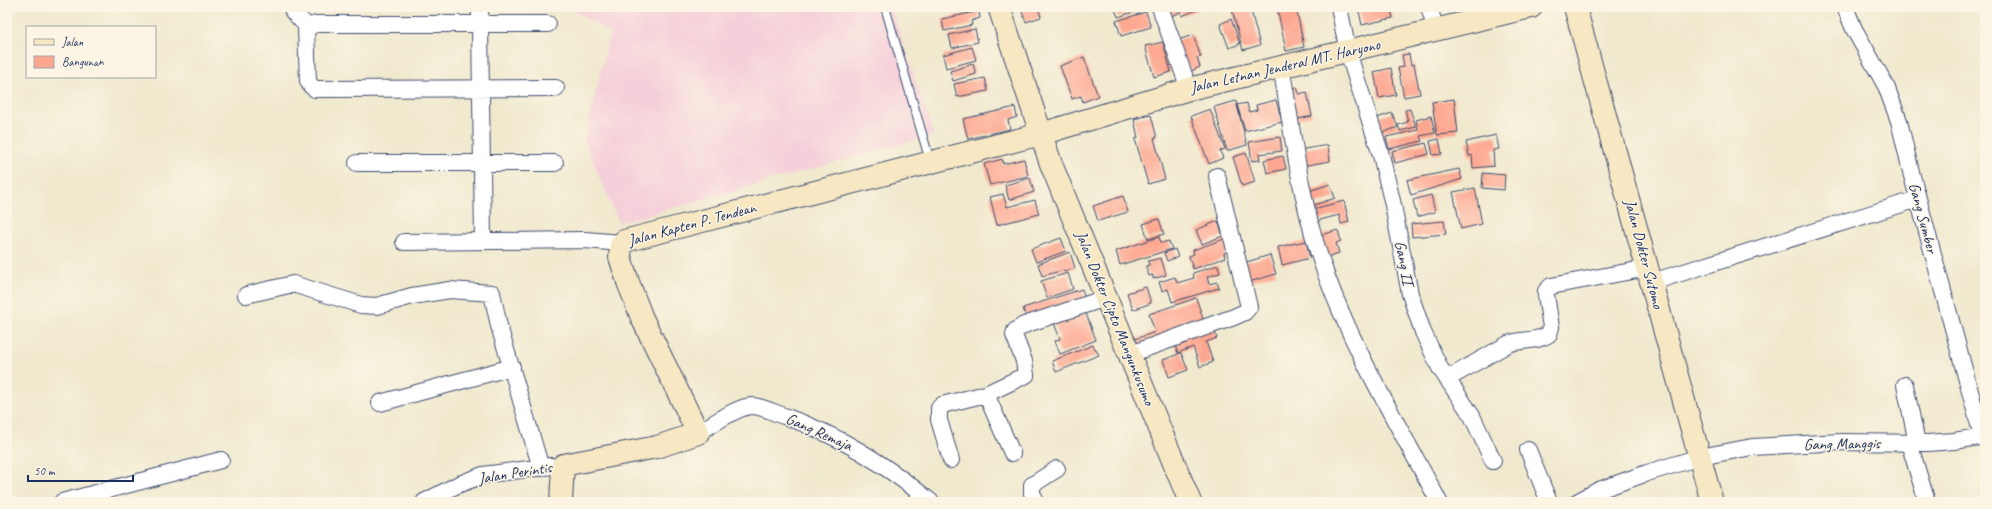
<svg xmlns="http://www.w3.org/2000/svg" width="1992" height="509" font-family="Caveat,sans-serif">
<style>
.built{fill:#f5cfd9}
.building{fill:#fda790}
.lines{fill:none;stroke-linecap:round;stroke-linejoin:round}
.lane-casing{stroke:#3b4b6f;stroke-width:10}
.street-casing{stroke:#3b4b6f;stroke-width:18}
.secondary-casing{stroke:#3b4b6f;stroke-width:24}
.lane{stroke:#fff;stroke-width:8}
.street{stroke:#fff;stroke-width:16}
.secondary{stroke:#f7e8c3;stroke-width:22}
.labels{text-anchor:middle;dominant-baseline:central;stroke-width:3;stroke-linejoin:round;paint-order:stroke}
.street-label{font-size:16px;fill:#1b2f5e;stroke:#fcf5e5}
</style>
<rect width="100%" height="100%" fill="#fcf5e5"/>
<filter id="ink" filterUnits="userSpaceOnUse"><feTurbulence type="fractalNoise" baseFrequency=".025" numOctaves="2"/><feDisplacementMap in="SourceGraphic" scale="8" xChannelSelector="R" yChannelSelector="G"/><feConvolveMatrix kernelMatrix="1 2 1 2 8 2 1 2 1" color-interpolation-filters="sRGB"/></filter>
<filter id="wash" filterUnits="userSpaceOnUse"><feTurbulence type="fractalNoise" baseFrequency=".012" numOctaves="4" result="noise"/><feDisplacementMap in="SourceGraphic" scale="16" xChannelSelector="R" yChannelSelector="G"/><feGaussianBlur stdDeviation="0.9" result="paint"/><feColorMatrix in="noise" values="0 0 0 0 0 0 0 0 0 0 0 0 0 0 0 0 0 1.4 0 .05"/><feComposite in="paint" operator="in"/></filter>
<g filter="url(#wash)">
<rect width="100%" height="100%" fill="#f0e9ce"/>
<path class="built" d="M567,7H891L934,135L619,223L584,140L610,33Z"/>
<g id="blocks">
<path class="building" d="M1020,7H1046L1039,10L1041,17L1026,22Z
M1114,7H1143V9L1118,17Z
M1168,7H1204L1182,16L1181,12L1171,16Z
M1242,7H1250L1260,45L1243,50L1232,10Z
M1277,7H1296L1304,47L1286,51Z
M1358,7H1390L1393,18L1362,25Z
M979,11L980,18L971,21L972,25L944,31L942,19Z
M1146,12L1151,27L1121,36L1116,21Z
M1231,19L1240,44L1229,48L1220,24Z
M975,29L978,42L952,48L949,35Z
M1193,35L1201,57L1197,58L1200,67L1191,71L1175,41Z
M1163,42L1171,72L1154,77L1145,46Z
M972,47L976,60L946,68L943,55Z
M1409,54L1411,65L1414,64L1420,94L1404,97L1398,68L1404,67L1402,55Z
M1084,57L1098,96L1083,102L1081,96L1072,99L1060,66Z
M973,64L976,74L953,81L950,71Z
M1391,68L1396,95L1379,98L1374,72Z
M985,78L988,91L957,97L954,84Z
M1297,87L1299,94L1307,92L1312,116L1294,120L1287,89Z
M1454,99L1458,133L1437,135L1432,102Z
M1276,100L1282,122L1245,131L1237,105L1247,103L1249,112L1257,110L1256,105Z
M1236,101L1247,145L1227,151L1214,107Z
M1015,107L1017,117L1008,120L1010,129L968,139L963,119Z
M1210,109L1225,149L1220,151L1223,158L1209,164L1191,116Z
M1410,109L1416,127L1400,131L1398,125L1408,122L1405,110Z
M1392,113L1398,127L1376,135L1371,120Z
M1151,115L1157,138H1154L1165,179L1148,184L1135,139L1138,138L1134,119Z
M1431,116L1435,133L1420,136L1422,141L1389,149L1386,137L1418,130L1416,120Z
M1496,135L1499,149L1493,150L1494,166L1473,168L1472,155L1469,156L1466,142Z
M1280,137L1282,151L1259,154L1260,160L1252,161L1249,142Z
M1439,139L1442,154L1433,155L1430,141Z
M1426,143L1429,154L1395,163L1392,151Z
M1328,145L1330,161L1302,166L1299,150Z
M1246,153L1255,182L1242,186L1233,157Z
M1283,156L1286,169L1267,173L1264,160Z
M1002,159L1003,164L1024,159L1028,176L990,185L984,164Z
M1459,169L1462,179L1411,195L1407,180Z
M1483,173L1505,175L1504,190L1482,188Z
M1030,178L1034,192L1009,200L1005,185Z
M1330,184L1335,198L1308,207L1303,193Z
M1475,188L1482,224L1461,229L1453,192Z
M1003,194L1007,207L1035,200L1039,214L997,225L990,197Z
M1431,195L1435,212L1417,217L1413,200Z
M1123,196L1128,212L1098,221L1093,206Z
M1344,201L1349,222L1341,224L1339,215L1316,221L1313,209Z
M1159,219L1164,234L1148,239L1143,224Z
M1218,221L1223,236L1202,244L1196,230Z
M1444,221L1446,234L1412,237L1411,224Z
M1338,230L1341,241L1336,243L1339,253L1324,258L1317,236Z
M1159,237L1161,243L1169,241L1172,249L1120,265L1116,251Z
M1061,238L1066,251L1036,262L1031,249Z
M1227,238L1232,250L1224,253L1225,258L1193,269L1189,256L1194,254L1193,250Z
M1306,241L1310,258L1282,265L1278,247Z
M1175,249L1178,257L1167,261L1164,253Z
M1070,252L1075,268L1064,272V270L1042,276L1038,264Z
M1270,255L1276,274L1249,282L1243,263Z
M1161,258L1166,275L1153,279V275L1149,276L1146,266L1149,265L1148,261Z
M1218,265L1220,273L1207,277L1209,284L1217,282L1219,288L1172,302L1168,289L1162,291L1159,282L1175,277L1177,283L1194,278L1193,273Z
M1068,273L1073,289L1047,298L1041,281Z
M1146,287L1151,303L1133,310L1127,293Z
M1082,289L1086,302L1027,321L1023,308Z
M1196,298L1205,324L1138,348L1135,339L1155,332L1149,314Z
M1085,311L1096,340L1060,354L1055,341L1060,339L1054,323Z
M1213,326L1217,338L1206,342L1213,362L1200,367L1193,347L1178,353L1173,341Z
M1093,345L1099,355L1056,372L1052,361Z
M1181,353L1188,370L1169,377L1163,360Z"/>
</g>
</g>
<g filter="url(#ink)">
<use href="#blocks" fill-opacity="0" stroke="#3b4b6f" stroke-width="1"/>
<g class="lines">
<g class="lane-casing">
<path id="lane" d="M885,7L930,161"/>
</g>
<g class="street-casing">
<path id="street" d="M292,7L293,12L307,26
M480,7V24H548
M1160,7L1189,89
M1339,7L1348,52L1381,155L1393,205L1410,294L1423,332L1440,368L1472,416L1493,461
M1429,7L1436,30
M1845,7L1854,29L1886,86L1899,121L1912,176L1982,436
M1281,66C1292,128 1299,191 1318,251C1346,339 1396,420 1439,502
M357,163H555
M483,240L480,24H316L306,28L308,81L311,86L315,89L556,88
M404,242L585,240L622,243
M1652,282L1918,199
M246,295L293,284L361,305L377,306L412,296L450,290L492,293L499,326L541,468
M1130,354L1234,317L1245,312L1249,307L1217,176
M1447,379L1508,344C1520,339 1538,342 1549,334L1551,327L1546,295V291L1551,286L1648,268
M1905,385L1917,443
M380,403L512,367
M698,433C710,426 738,406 752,406C762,406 774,413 784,416C841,436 885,464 931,502
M1909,443L1927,502
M1528,450L1549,502
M1012,453L986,394L1026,375L1024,361L1014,335L1015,331L1024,325L1106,298
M951,460L939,420V408L942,405L986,394
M62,502L221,460
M424,502L457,485L483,475L551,466
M1036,502L1032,493V485L1057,469
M1577,502L1599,490L1647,473L1700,457L1752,447L1841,442L1928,443L1954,441L1985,436"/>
</g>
<g class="secondary-casing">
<path id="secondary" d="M999,7L1051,164L1190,502
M1575,7L1712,502
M561,502L563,465L657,447L698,433L642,318L628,282L620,257L621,245L624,241L1041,134L1189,89L1531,7"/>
</g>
<use href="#lane" class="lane"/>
<use href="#street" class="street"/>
<use href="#secondary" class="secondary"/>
</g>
</g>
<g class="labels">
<g class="street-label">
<text transform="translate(1285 66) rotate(-13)">Jalan Letnan Jenderal MT. Haryono</text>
<text transform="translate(1923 218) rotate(75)">Gang Sumber</text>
<text transform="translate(692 224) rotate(-15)">Jalan Kapten P. Tendean</text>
<text transform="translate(1644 254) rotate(75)">Jalan Dokter Sutomo</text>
<text transform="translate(1404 263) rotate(79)">Gang II</text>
<text transform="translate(1115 318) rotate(68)">Jalan Dokter Cipto Mangunkusumo</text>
<text transform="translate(819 432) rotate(24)">Gang Remaja</text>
<text transform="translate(1842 444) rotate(-1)">Gang Manggis</text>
<text transform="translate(515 473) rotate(-9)">Jalan Perintis</text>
</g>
</g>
<rect width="1992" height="509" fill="none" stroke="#fcf5e5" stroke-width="24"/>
<rect x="26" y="26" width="130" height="52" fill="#fcf5e5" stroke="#a2a6af"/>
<rect x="34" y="39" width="20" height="6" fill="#f7e8c3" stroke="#a2a6af"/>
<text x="62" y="46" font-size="12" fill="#1b2f5e">Jalan</text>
<rect x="34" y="56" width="20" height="12" fill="#fda790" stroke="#a2a6af"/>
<text x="62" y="66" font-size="12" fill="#1b2f5e">Bangunan</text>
<path d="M28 475v6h105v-6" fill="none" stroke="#1b2f5e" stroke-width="2"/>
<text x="34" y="475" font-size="12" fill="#1b2f5e" stroke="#fcf5e5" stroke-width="3" paint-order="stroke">50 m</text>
</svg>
